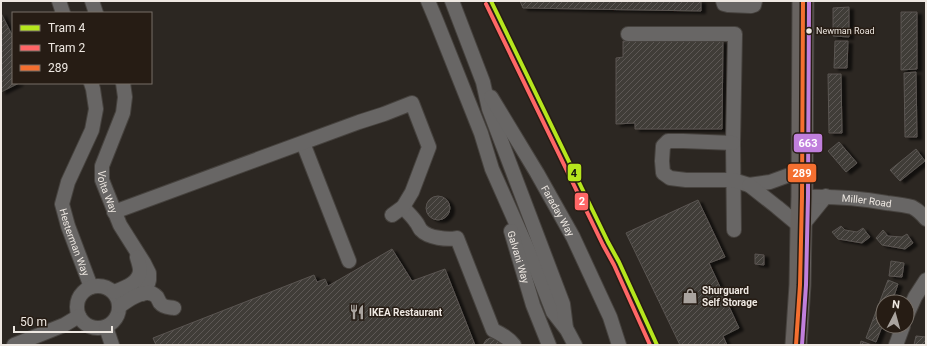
<svg xmlns="http://www.w3.org/2000/svg" width="927" height="346" font-family="Roboto,sans-serif">
<style>
.building{fill:url(#building-hatch);stroke:#5a5551;filter:url(#shadow)}
.lines{fill:none;stroke-linecap:round;stroke-linejoin:round}
.minor-casing{stroke:#46423e;stroke-width:16}
.highway-casing{stroke:#46423e;stroke-width:23}
.minor{stroke:#686665;stroke-width:14}
.highway{stroke:#686360;stroke-width:21}
.bus-1-casing{stroke:#261c14;stroke-width:7}
.bus-2-casing{stroke:#261c14;stroke-width:7}
.bus-1{stroke:#f46f30;stroke-width:4}
.bus-2{stroke:#c07fdc;stroke-width:4}
.tram-1-casing{stroke:#261c14;stroke-width:7}
.tram-2-casing{stroke:#261c14;stroke-width:7}
.tram-1{stroke:#b5e61d;stroke-width:4}
.tram-2{stroke:#f66;stroke-width:4}
.bus-dot{fill:#eee8e2;stroke:#261c14;stroke-width:1.5}
.labels{text-anchor:middle;dominant-baseline:central;stroke-width:3;stroke-linejoin:round;paint-order:stroke}
.bus-label{font-size:9px;fill:#eee8e2;stroke:#261c14;text-anchor:start}
.street-label{font-size:10px;fill:#eee8e2;stroke:#261c14}
.poi-label{font-size:10px;font-weight:bold;fill:#eee8e2;stroke:#261c14;text-anchor:start}
.line-badge{stroke:#261c14;stroke-width:1.5}
.badge-label{font-size:11px;text-anchor:middle;font-weight:bold;fill:#fff}
.pale-badge-label{font-size:11px;text-anchor:middle;font-weight:bold;fill:#111}
</style>
<defs>
<pattern id="building-hatch" width="6" height="6" patternUnits="userSpaceOnUse"><rect width="6" height="6" fill="#413d39"/><path d="M-1 1l2-2M0 6l6-6M5 7l2-2" fill="none" stroke="#5d5955"/></pattern>
<filter id="shadow"><feDropShadow dx="4.5" dy="2.5" stdDeviation="1" flood-color="#0009"/></filter>
</defs>
<rect width="100%" height="100%" fill="#2c2722"/>
<path class="building" d="M520,1H701V11L523,8Z
M849,7V37L833,36V8Z
M901,12H917V69L901,70Z
M1,13L13,37V83H19L1,92Z
M623,41H723L722,129H635V123L616,124V58L623,57Z
M835,41H848L847,68H834Z
M916,72L917,137H905L904,73Z
M828,74H841L842,133H829Z
M839,142L857,163L846,172L828,151Z
M916,149L925,161L900,181L890,170Z
M426 208a12 12 0 1 1 24 0a12 12 0 1 1-24 0Z
M698,200L725,257L709,263L739,328L723,336L727,345H680L626,233Z
M841,226L845,230L857,232L863,228L870,237L862,243L838,239L832,232Z
M883,230L888,236L902,237L907,234L913,243L905,249L882,245L876,238Z
M392,249L412,281L445,269L475,345H156L153,338L314,275L317,282L325,279L328,286Z
M755,254L764,255V265L755,264Z
M891,261L904,263L902,277L889,276Z
M888,280L898,284L892,302H883V324L876,342L866,338Z
M916,336L926,337V345H914Z
M490,338H495L506,345H483L486,340Z
M861,341L872,345H860Z"/>
<g class="lines">
<g class="minor-casing">
<g id="minor">
<path d="M59,1L63,13"/>
<path d="M92,1L96,13"/>
<path d="M428,1L436,20L481,133L492,169L535,266L553,312L567,330L575,345"/>
<path d="M452,1L483,82L489,109L563,304L566,328"/>
<path d="M723,1L724,4L728,5L751,6L754,5L755,1"/>
<path d="M628,34H735L733,143L734,230"/>
<path id="s1" d="M91,83L93,89L96,109L92,130L68,182L62,204L68,226L91,287"/>
<path id="s2" d="M123,83L125,97L123,113L102,166V180L120,225L144,263L149,273V280L147,287L142,294"/>
<path id="s3" d="M491,97L537,173L573,237L610,317L619,345"/>
<path d="M303,143L349,261"/>
<path d="M733,143L683,141H668L663,146L662,161L663,173L670,178L686,180H733L749,185L770,182L792,174L803,164"/>
<path d="M749,185L777,207L801,227L826,196"/>
<path id="s4" d="M802,197C831,196 859,198 887,203C895,204 904,205 912,207C918,210 922,214 926,219"/>
<path d="M403,207C407,212 412,216 416,222C418,224 419,228 421,230C428,238 448,240 457,238L493,330C501,334 509,338 514,345"/>
<path d="M114,212L359,122L384,114L412,103L429,147L412,192L403,207L392,215"/>
<path id="s5" d="M511,231L533,305L549,345"/>
<circle cx="98" cy="307" r="21"/>
<path d="M114,292C124,288 140,283 140,270C140,266 138,261 137,257"/>
<path d="M120,306C128,300 147,286 157,297C158,299 159,301 160,303C164,308 169,307 174,308"/>
<path d="M907,315L915,297L926,280"/>
<path d="M106,327L112,345"/>
<path d="M14,345L64,325L79,316"/>
<path d="M896,345L903,326"/>
</g>
</g>
<g class="highway-casing">
<path id="highway" d="M796,345L800,285L801,227L802,197L803,1"/>
</g>
<use href="#minor" class="minor"/>
<use href="#highway" class="highway"/>
<g class="bus-1-casing">
<path id="bus-1" d="M796,345L800,285L802,197L803,1"/>
</g>
<g class="bus-2-casing">
<path id="bus-2" d="M802,345L806,285L808,197L809,1"/>
</g>
<use href="#bus-1" class="bus-1"/>
<use href="#bus-2" class="bus-2"/>
<g class="tram-1-casing">
<path id="tram-1" d="M491,1L608,242L619,262L657,345"/>
</g>
<g class="tram-2-casing">
<path id="tram-2" d="M486,4L603,245L614,265L650,345"/>
</g>
<use href="#tram-1" class="tram-1"/>
<use href="#tram-2" class="tram-2"/>
</g>
<defs>
<g id="shop-bare" transform="scale(1.2)"><path d="M-5-2.5h2.3a2.7 3.5 0 0 1 5.4 0H5L5.5 6h-11ZM-1.5-2.5h3a1.5 2.3 0 0 0-3 0Z" fill="#aaa49f" stroke="#261c14" stroke-width="2.5" paint-order="stroke"/></g>
<g id="restaurant-bare" transform="scale(1.2)"><path d="M-5-6h1v4h1v-4h1v4h1v-4h1v5L-1.5 .5V6h-2V.5L-5-1ZM5-6V6H3V1.5H1.5Q1.5-4 5-6Z" fill="#aaa49f" stroke="#261c14" stroke-width="2.5" paint-order="stroke"/></g>
</defs>
<g fill-rule="evenodd">
<use href="#shop-bare" x="690" y="296"/>
<use href="#restaurant-bare" x="357" y="312"/>
</g>
<circle class="bus-dot" cx="809" cy="31" r="3.5"/>
<g class="labels">
<g class="bus-label">
<text x="816" y="31">Newman Road</text>
</g>
<g class="street-label">
<text stroke="none"><textPath href="#s2" startOffset="114">Volta Way</textPath></text>
<text stroke="none"><textPath href="#s4" startOffset="65">Miller Road</textPath></text>
<text stroke="none"><textPath href="#s3" startOffset="132">Faraday Way</textPath></text>
<text stroke="none"><textPath href="#s1" startOffset="168">Hesterman Way</textPath></text>
<text stroke="none"><textPath href="#s5" startOffset="27">Galvani Way</textPath></text>
</g>
<g class="poi-label">
<text x="702" y="290">Shurguard<tspan x="702" dy="12">Self Storage</tspan></text>
<text x="369" y="312">IKEA Restaurant</text>
</g>
</g>
<g class="line-badge">
<rect x="793" y="133" width="30" height="20" rx="4" fill="#c07fdc"/>
<rect x="567" y="163" width="15" height="19" rx="4" fill="#b5e61d"/>
<rect x="787" y="163" width="30" height="20" rx="4" fill="#f46f30"/>
<rect x="574" y="192" width="15" height="19" rx="4" fill="#f66"/>
</g>
<g class="badge-label">
<text x="808" y="147">663</text>
<text x="802" y="177">289</text>
<text x="582" y="205">2</text>
</g>
<g class="pale-badge-label">
<text x="574" y="177">4</text>
</g>
<rect width="927" height="346" fill="none" stroke="#eee8e2" stroke-width="4"/>
<rect x="12" y="12" width="140" height="72" fill="#261c14" stroke="#766e66"/>
<rect x="20" y="25" width="20" height="6" fill="#b5e61d" stroke="#766e66"/>
<text x="48" y="32" font-size="12" fill="#eee8e2">Tram 4</text>
<rect x="20" y="45" width="20" height="6" fill="#ff6666" stroke="#766e66"/>
<text x="48" y="52" font-size="12" fill="#eee8e2">Tram 2</text>
<rect x="20" y="65" width="20" height="6" fill="#f46f30" stroke="#766e66"/>
<text x="48" y="72" font-size="12" fill="#eee8e2">289</text>
<g transform="translate(895 314) rotate(6)"><circle r="19" fill="#261c14" stroke="#766e66"/>
<path d="M0-3L7 15L0 10L-7 15Z" fill="#aaa49f"/>
<text y="-6" font-size="11" font-weight="bold" text-anchor="middle" fill="#eee8e2">N</text>
</g>
<path d="M14 326v6h98v-6" fill="none" stroke="#eee8e2" stroke-width="2"/>
<text x="20" y="326" font-size="12" fill="#eee8e2" stroke="#261c14" stroke-width="3" paint-order="stroke">50 m</text>
</svg>
